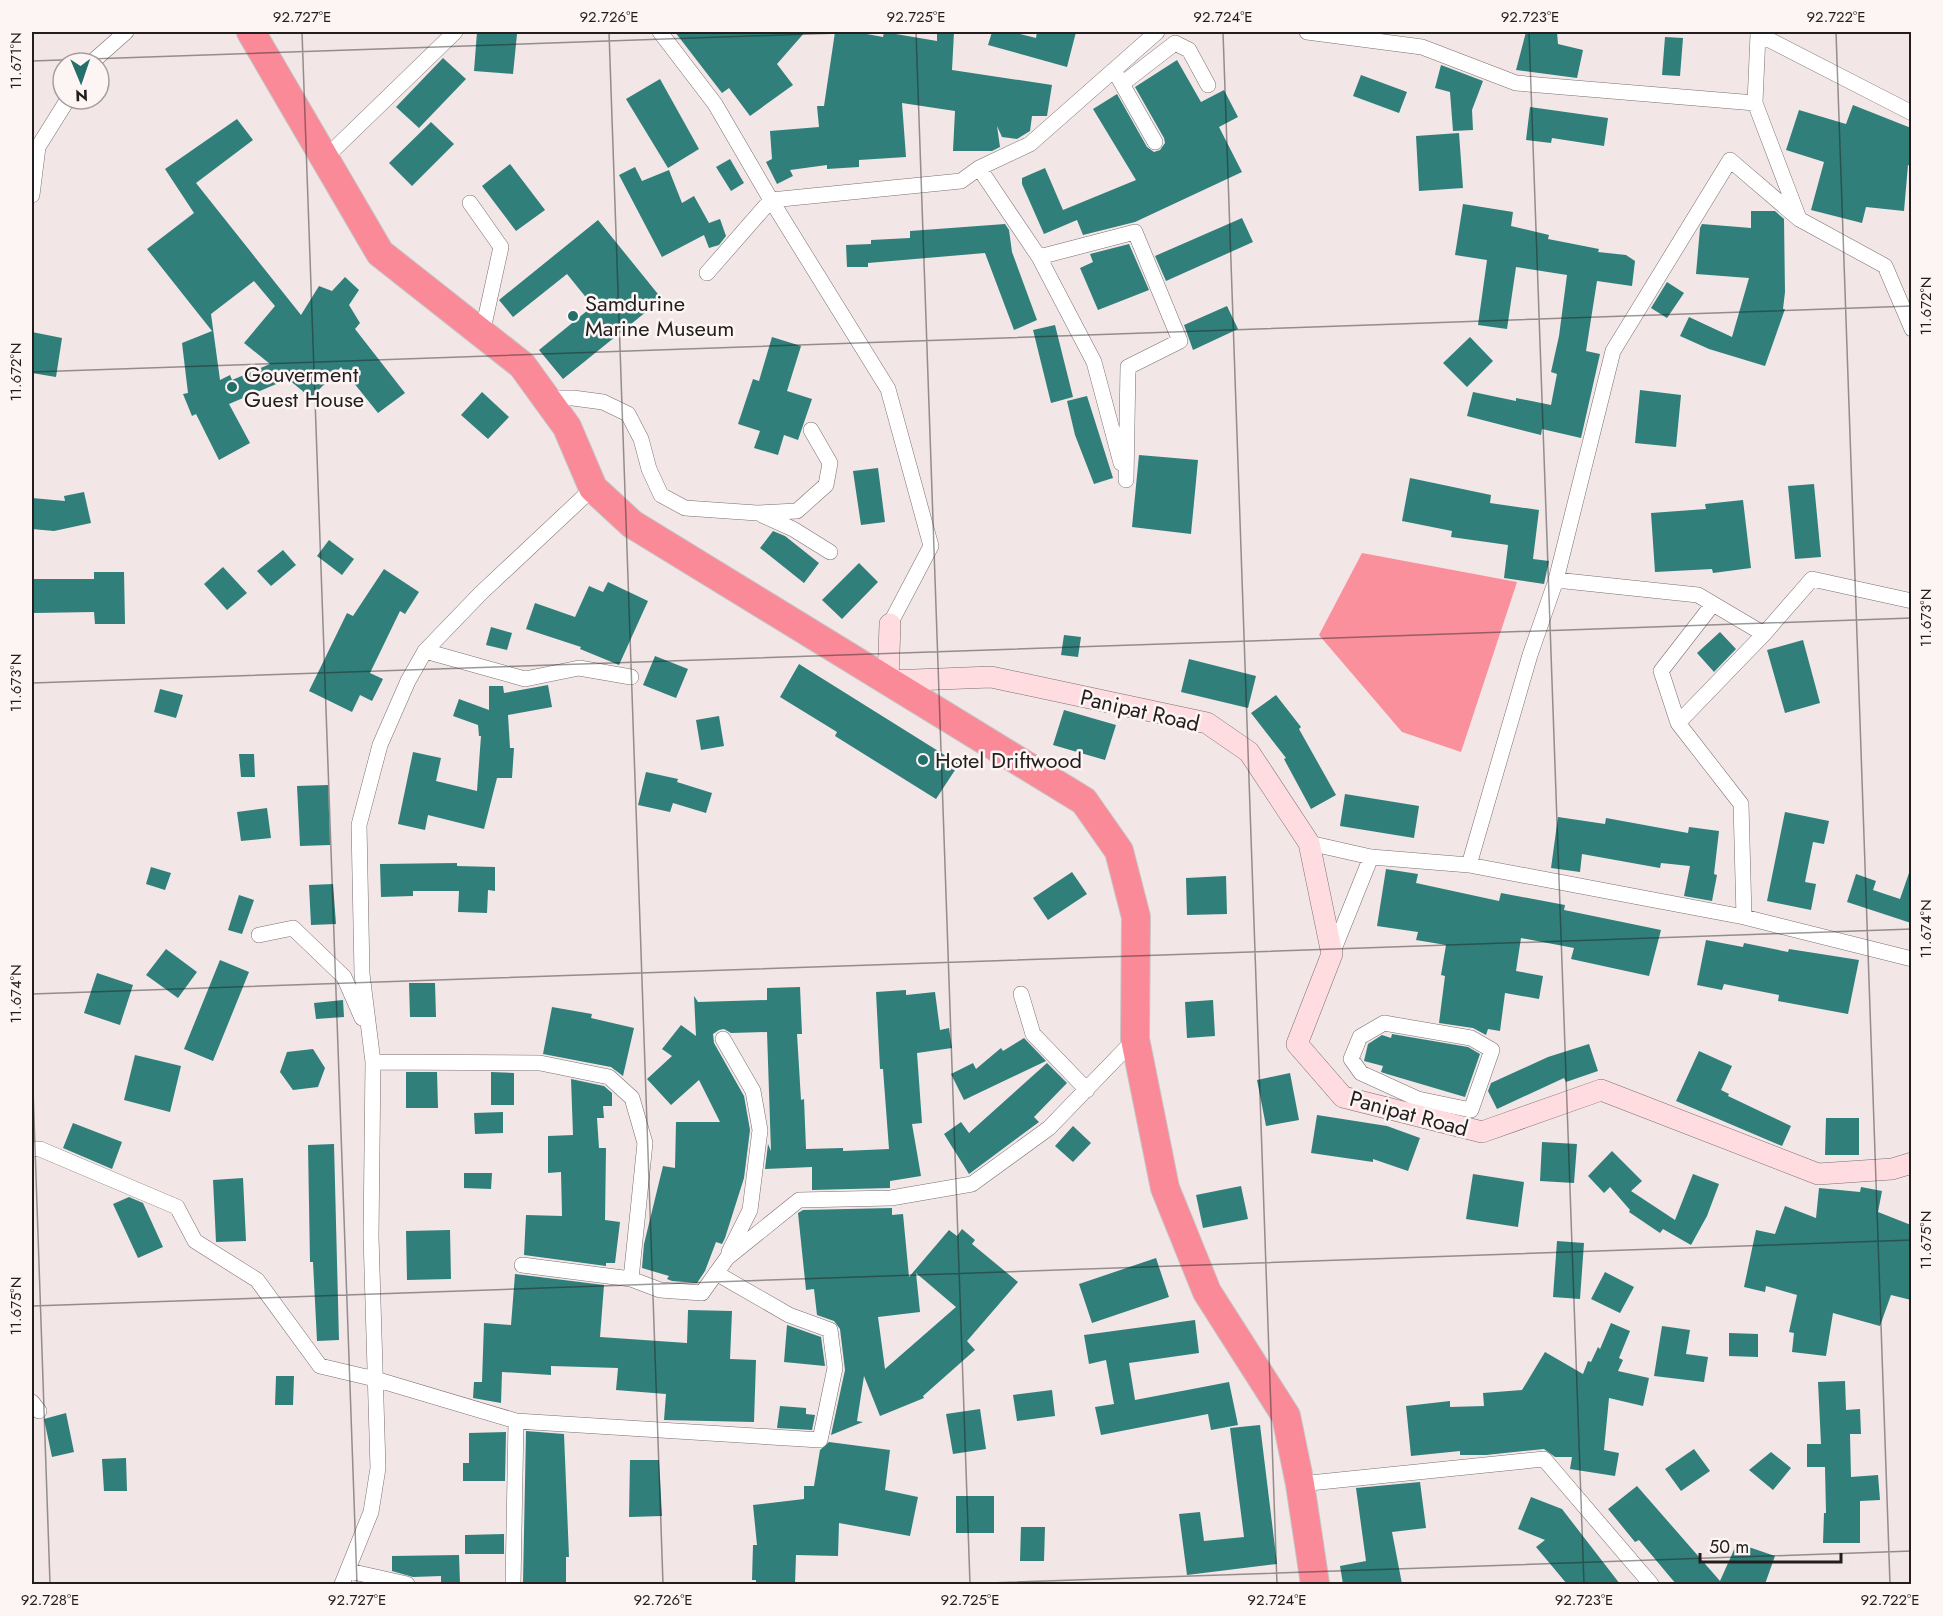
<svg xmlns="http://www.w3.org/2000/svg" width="1943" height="1616" font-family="Jost,sans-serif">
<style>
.water{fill:#f9909c}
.building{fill:#307f7a;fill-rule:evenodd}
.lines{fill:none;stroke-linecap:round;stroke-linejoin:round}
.street-casing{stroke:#7a6f70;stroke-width:16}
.secondary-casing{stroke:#7a6f70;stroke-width:22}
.highway-casing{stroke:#c6c4c4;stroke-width:30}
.street{stroke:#fff;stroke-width:15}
.secondary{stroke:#fedce0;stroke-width:21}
.highway{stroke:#fa8a97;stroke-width:28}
.ticks{fill:none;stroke:#221e1e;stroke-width:1.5;stroke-opacity:0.45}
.poi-dot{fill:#256f6b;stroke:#fdf4f4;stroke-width:2}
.labels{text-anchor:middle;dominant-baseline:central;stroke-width:5;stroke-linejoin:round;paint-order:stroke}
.poi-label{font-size:22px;fill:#221e1e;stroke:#fdf4f4;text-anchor:start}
.street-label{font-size:22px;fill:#221e1e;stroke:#fdf4f4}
.neatline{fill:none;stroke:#221e1e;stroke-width:2}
.ticks-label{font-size:15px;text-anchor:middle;fill:#221e1e}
</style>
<rect width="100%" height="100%" fill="#f2e6e7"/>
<path class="water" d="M1362,553L1517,582L1461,752L1402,732L1319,635Z"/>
<path class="building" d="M477,32L517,34L513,74L474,71Z
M675,32H805L777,64L793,85L750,116L729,88L722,93Z
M835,32H856L883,37L884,32L937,41V32H954L952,70L1052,85L1047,116H1032L1030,131L1017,139L1002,137L997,126L1000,147L992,151H953L955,111L902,103L906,157L859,160V167L827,169V165L790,170L793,176L777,184L766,162L772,159L770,131L819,127L817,106H824Z
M992,32H1012L1036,38L1037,32H1076L1067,67L988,45Z
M1526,32H1557L1558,44L1583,50L1577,78L1516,70Z
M1665,37L1683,38L1680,76L1662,75Z
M443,58L466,79L419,128L396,107Z
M1177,60L1201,102L1224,90L1238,117L1219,127L1242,172L1135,222L1083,235L1077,220L1044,234L1022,184V178L1045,168L1063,210L1136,180L1093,109L1117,94L1147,147L1154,152L1160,150L1165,143L1164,138L1135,87Z
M1441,65L1483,81L1472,110L1473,130L1453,131L1450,92L1435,88Z
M1361,75L1407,92L1399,113L1353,96Z
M660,79L699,149L668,168L626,99Z
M1853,105L1911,128V166L1908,165L1904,211L1866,207L1862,223L1811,210L1824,162L1786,150L1799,110L1846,124Z
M1530,107L1608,118L1604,146L1552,138L1551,143L1526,140Z
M237,119L253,140L196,183L301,315L319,286L332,291L345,277L359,290L349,305L360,323L355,329L405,393L378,413L341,367L311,398L288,379L229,404L250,443L219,460L196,414L192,416L183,394L188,393L182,343L212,331L147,249L194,213L165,169ZM254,281L275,306L244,343L270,364L232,380L230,375L220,380L211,314Z
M431,122L454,144L412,186L389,163Z
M1459,133L1463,188L1419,191L1416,136Z
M730,159L744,183L731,191L716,167Z
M510,164L545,210L516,231L482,186Z
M635,167L642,181L669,170L682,203L694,196L709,223L720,219L726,236L719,245L709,248L704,235L662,257L619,175Z
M1463,204L1513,212L1511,226L1549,235L1548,239L1599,249L1598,252L1626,255L1635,261L1632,286L1597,281L1586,351L1600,354L1581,438L1542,429L1541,435L1467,416L1473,392L1516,401V398L1551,405L1557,374L1551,372L1559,336L1567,275L1516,267L1507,329L1478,325L1487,260L1455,255Z
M1751,211H1775L1784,219L1785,292L1783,309H1785L1765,366L1709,349L1680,336L1689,317L1732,337L1749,278L1696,274L1700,228L1702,224L1751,228Z
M1242,218L1253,242L1166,281L1155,256Z
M598,220L662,299L563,379L539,350L593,306L567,274L513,317L499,300Z
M1005,224L1009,230L1012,252L1037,320L1014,330L985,253L868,263V267H847L846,245L871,244V240L910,238V231Z
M1129,244L1149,290L1098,310L1080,268L1093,262L1090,254Z
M1667,282L1684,293L1667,318L1651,308Z
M1227,306L1238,329L1193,350L1184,325Z
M1055,325L1073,397L1051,403L1033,330Z
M32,332L62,338L56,377L32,373Z
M772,337L801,346L787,391L812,399L798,440L784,435L778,455L754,448L760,431L738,424L753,379L759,381Z
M1470,337L1493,361L1467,387L1443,363Z
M1640,390L1681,395L1676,447L1635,443Z
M482,392L509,417L488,439L461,415Z
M1087,396L1113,478L1094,484L1075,435L1067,401Z
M1139,455L1198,460L1191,534L1132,527Z
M878,468L885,522L861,525L853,471Z
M1410,478L1491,495L1490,503L1539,510L1533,559L1549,561L1544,584L1504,578L1508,545L1451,537L1452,531L1402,521Z
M1814,484L1821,557L1795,559L1788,486Z
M84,492L91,523L54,531L32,529V498L65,501L64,496Z
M1743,500L1751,568L1713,573L1712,569L1655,572L1651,513L1706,509L1705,504Z
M773,531L785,536L819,563L804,583L760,548Z
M329,540L354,559L342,575L317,556Z
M283,550L296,565L271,586L257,571Z
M859,563L878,582L842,619L822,600Z
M223,567L247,593L227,610L204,584Z
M384,569L419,592L405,614L400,611L370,673L383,679L372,701L360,695L352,712L309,691L347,613L353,616Z
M94,572H124L125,624H95L94,612L34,613V579H94Z
M608,582L648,601L619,665L580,649L581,647L526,629L535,603L575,617L589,586L603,592Z
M491,627L512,633L507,650L486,645Z
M1720,632L1736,649L1714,672L1697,653Z
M1064,635L1081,637L1078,657L1061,655Z
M1803,640L1820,703L1785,713L1767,650Z
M655,656L688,669L676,698L643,685Z
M1189,659L1256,676L1248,708L1181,692Z
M799,664L959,764L936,799L835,736L837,732L780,697Z
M548,685L552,707L508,715L510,748H514L512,778H497L484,829L428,815L425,830L398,824L413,752L441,758L436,781L477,791L481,736H479L478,725L453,716L459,699L489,710V686H503L504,693Z
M160,689L183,695L176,718L154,712Z
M1276,695L1301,727L1299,729L1336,795L1311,809L1284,759L1286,758L1251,713Z
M1064,710L1116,725L1105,760L1053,745Z
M719,716L724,746L701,750L696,720Z
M239,754H254L255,777H241Z
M646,772L678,779L677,782L712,793L706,813L673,803L670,812L638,805Z
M328,785L330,845L300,846L297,786Z
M1345,794L1419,806L1414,838L1340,826Z
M267,808L271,838L241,841L237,812Z
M1785,812L1829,821L1824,844L1813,842L1805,882L1816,884L1811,910L1767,901Z
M1558,817L1605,824L1606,818L1688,833L1689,827L1719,831L1714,874L1717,875L1712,901L1684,896L1690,866L1661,863L1660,868L1582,854L1580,872L1551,868Z
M457,863V866L495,867V891L488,890L487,913L458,912L459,891H413V896L381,897L380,864Z
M151,867L171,873L165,890L146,884Z
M1386,869L1418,874L1416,883L1499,901L1501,893L1528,898L1565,905L1564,910L1661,930L1649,976L1571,959L1574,948L1521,938L1516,971L1543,976L1539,999L1505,993L1500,1031L1488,1029L1486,1035L1473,1028L1439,1023L1445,976L1441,975L1446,945L1416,940L1418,932L1377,926Z
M1072,872L1087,894L1048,920L1033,898Z
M1909,873H1911V923L1847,902L1856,874L1876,881L1873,890L1900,899Z
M1226,876L1227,914L1187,915L1186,878Z
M333,884L336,924L311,925L309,885Z
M239,895L254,900L242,934L228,930Z
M1706,940L1743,947L1744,943L1788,952L1789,949L1859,960L1848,1014L1778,1001L1779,995L1724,984L1722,990L1697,985Z
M166,949L197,972L178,998L146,975Z
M220,960L249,972L213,1061L184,1049Z
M97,973L133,985L120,1025L84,1013Z
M409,983H435L436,1017H410Z
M800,987L802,1034H797L801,1100L804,1099L806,1149L843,1148V1151L889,1149L883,1069H880L876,992L906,990V995L935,992L940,1030L949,1028L952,1048L917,1053L922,1123L912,1124L921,1176L890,1181V1188L812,1190V1167L765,1169L768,1144L771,1151L767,1032L731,1033L724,1029L719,1030L713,1034L714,1043L744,1096L750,1130L744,1178L725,1238L722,1244L716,1242L705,1271L697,1283L672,1281L667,1279L669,1276L642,1268L644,1244L663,1166L675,1168L676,1122H720L699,1080L671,1105L647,1079L672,1056L662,1049L681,1025L696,1036L694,996L698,1002L767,1000V988Z
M343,1000L344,1017L316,1019L314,1003Z
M1213,1000L1215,1036L1187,1038L1185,1002Z
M552,1007L592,1014L591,1018L634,1028L623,1076L611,1067L543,1054Z
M1392,1034L1468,1047L1480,1054L1465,1097L1387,1074L1381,1072L1383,1066L1364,1061L1368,1044L1382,1035L1391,1038Z
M1024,1038L1046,1061L964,1100L951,1074L973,1063L976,1069L1001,1048L1003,1051Z
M1589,1044L1598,1071L1566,1082L1564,1078L1497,1109L1488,1091L1491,1083L1548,1057Z
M313,1049L325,1068L318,1087L293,1090L280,1072L287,1052Z
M1699,1051L1732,1066L1721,1090L1729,1094L1728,1096L1791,1126L1782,1146L1676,1101Z
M135,1055L181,1066L170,1112L124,1100Z
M1047,1063L1067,1083L1034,1117L1039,1122L969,1174L944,1134L961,1122L969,1133Z
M406,1072H437L438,1108H406Z
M491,1072L514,1073V1105H491Z
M1290,1073L1299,1120L1266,1126L1257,1080Z
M571,1079L604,1086L612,1093V1106H603L604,1118H597L599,1148H606L605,1220L620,1222L615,1263H606V1266L524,1255L526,1215L562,1216L561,1172L548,1173V1136L573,1135Z
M503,1112V1133L475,1134L474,1113Z
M1317,1115L1387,1126L1420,1138L1408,1171L1373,1159V1162L1311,1153Z
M1826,1118H1859V1155H1825Z
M73,1123L122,1142L112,1169L63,1148Z
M1073,1126L1091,1143L1073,1162L1055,1146Z
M1542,1142L1577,1144L1574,1183L1540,1181Z
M334,1144L339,1340L317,1341L313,1262H310L308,1145Z
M1612,1151L1642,1181L1631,1191L1675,1220L1693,1174L1719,1184L1707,1216L1691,1245L1663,1229L1660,1233L1629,1212L1630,1210L1610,1187L1604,1193L1588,1176Z
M464,1173H492L491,1189L464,1188Z
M1473,1174L1524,1182L1518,1227L1466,1219Z
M243,1178L246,1241L216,1242L213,1180Z
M1241,1186L1248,1219L1203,1228L1196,1195Z
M1861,1187L1882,1191L1878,1212L1911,1225V1300L1891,1295L1880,1326L1833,1313L1826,1356L1792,1352L1794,1333L1789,1332L1797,1295L1766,1286L1765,1292L1744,1287L1756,1230L1775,1234L1785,1206L1816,1218L1819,1188L1860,1192Z
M129,1197L143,1203L163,1247L138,1258L113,1204Z
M892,1208V1215L903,1214L909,1277L949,1230L957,1236L962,1229L975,1240L972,1244L1018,1282L967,1341L975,1350L923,1396L924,1398L880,1416L864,1376L857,1421L863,1422L831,1435L845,1370L840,1329L834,1321L817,1315L814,1289L806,1290L798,1213L803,1210ZM916,1273L956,1307L885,1369L878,1317L920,1312Z
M450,1230L451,1279L407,1280L406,1231Z
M1557,1241L1584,1243L1580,1299L1553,1297Z
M1156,1258L1169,1297L1092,1323L1079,1284Z
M1605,1272L1634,1287L1620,1313L1591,1299Z
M515,1274L604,1285L600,1337L687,1343L688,1310L732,1311L730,1359L756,1360L754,1422L664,1420L666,1394L616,1390L618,1368L551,1366V1375L502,1372L501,1403L473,1398L474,1382H482L484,1323L511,1325Z
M1195,1320L1199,1353L1129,1363L1135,1400L1229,1382L1238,1425L1211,1430L1208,1414L1101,1435L1095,1407L1114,1404L1106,1360L1089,1364L1084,1335Z
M1611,1323L1630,1331L1619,1358L1623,1360L1618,1371L1649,1378L1643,1406L1609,1398L1604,1450L1619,1453L1615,1476L1570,1469L1572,1457H1555L1544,1449L1486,1455H1460V1451L1411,1456L1406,1406L1450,1401V1407L1484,1406L1483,1393L1522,1390L1545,1352L1583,1374L1588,1361L1591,1362L1598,1347L1600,1349Z
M787,1325L821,1337L825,1366L784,1362Z
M1662,1326L1690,1330L1686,1354L1708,1357L1704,1382L1654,1376Z
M1729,1333L1758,1334V1357L1729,1356Z
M276,1376H294L293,1405H275Z
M1845,1381L1846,1410L1860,1409L1861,1434H1850L1851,1477L1878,1475L1880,1500L1860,1501V1543H1823L1824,1513H1826L1825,1467H1807V1444H1821L1818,1382Z
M1052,1390L1055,1416L1017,1421L1013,1395Z
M780,1406L806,1408V1414L815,1415L812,1430L777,1428Z
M980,1409L986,1449L953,1454L946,1414Z
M66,1413L74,1452L52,1457L44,1419Z
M1260,1425L1277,1564L1187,1575L1179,1514L1200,1512L1204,1541L1244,1537L1230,1428Z
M526,1431L564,1434L569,1557H566V1584H523Z
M506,1432L505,1481H463V1463H469V1433Z
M829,1442L890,1450L885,1490L918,1497L910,1536L839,1523L838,1556L796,1555L795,1584H756V1580H752L753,1545H757L753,1505L804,1499V1486H814L820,1450Z
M1694,1449L1710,1471L1681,1491L1665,1469Z
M1771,1452L1791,1468L1773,1490L1749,1470Z
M126,1458L127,1491H104L102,1459Z
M630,1460H659L662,1516L629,1517Z
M1420,1482L1426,1528L1392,1532L1402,1584H1343L1340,1566L1366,1561L1356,1488Z
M1637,1486L1720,1581L1737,1543L1775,1556L1765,1584H1676L1639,1540L1635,1542L1608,1509Z
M956,1496H994V1533H956Z
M1531,1497L1562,1509L1620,1584H1567L1536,1547L1545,1540L1518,1529Z
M1021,1527H1045L1044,1561H1020Z
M504,1534V1554H465V1535Z
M459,1555L460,1584H441V1576L413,1577L392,1571V1556Z"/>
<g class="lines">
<g class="street-casing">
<path id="street" d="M660,32L715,104L771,200L961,181L979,168L1030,144L1157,32
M1307,32L1422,47L1516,83L1755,103
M91,63L126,32
M1118,77L1155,142
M1122,84L1175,43L1189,50L1208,85
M325,158L455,32
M979,168L1039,257L1094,362L1121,463
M32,195L38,147L68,99
M470,203L501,247L482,334
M1798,216L1755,103L1758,34L1912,113
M1039,257L1135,232L1180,341L1128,367L1126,480
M707,273L771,200L888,389L931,546L890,624
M546,398H573L603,402L628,414L641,439L649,469L661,495L685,508L757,513L797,511L826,485L830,463L811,430
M762,515L793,529L830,552
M1556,580L1698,595L1764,634L1678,723L1741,804L1744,917
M1764,634L1812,579L1912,601
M425,651L525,679L579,668L631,677
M1678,723L1661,671L1713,604
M1309,843L1371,857L1469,865L1530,655L1556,580L1613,351L1730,160L1799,219L1885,266L1912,329
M1469,865L1744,917L1912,959
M259,935L293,928L344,977L362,1018
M1332,954L1371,857
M1021,994L1033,1034L1087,1090
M723,1039L753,1091L760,1130L750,1210L729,1252
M373,1062L362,974L359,825L380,745L408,681L425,651L481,593L593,488
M1413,1115L1418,1099L1361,1073L1351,1059L1360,1037L1384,1023L1471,1038L1492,1050L1471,1110L1418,1099
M32,1149H40L177,1207L195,1241L257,1280L320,1366L375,1379L516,1421L820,1440L835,1368L830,1330L789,1315L716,1273
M522,1265L631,1279
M32,1402L39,1411
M1300,1484L1544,1459L1651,1584
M349,1571L407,1584
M342,1584L371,1512L378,1468L371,1236L373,1062L540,1063L609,1077L632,1098L645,1143L631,1279L660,1290L702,1293L727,1258L799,1200L891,1198L972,1184L1049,1128L1135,1039
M513,1584L516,1421"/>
</g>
<g class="secondary-casing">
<path id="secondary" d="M890,624L888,681L991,677L1207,723L1249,752L1309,843L1332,954L1297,1044L1343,1097L1482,1132L1601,1090L1818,1174L1892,1169L1912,1163"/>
</g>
<g class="highway-casing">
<path id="highway" d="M251,32L380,253L522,365L567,427L593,488L632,524L1084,801L1119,851L1136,917L1135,1039L1165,1188L1207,1292L1286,1416L1300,1484L1315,1584"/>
</g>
<use href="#street" class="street"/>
<use href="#secondary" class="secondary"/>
<use href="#highway" class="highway"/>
</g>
<path class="ticks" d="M302,32L357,1584M609,32L663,1584M916,32L970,1584M1223,32L1277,1584M1529,32L1584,1584M1836,32L1890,1584M32,61L868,32M32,372L1912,306M32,683L1912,618M32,994L1912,929M32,1060L50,1584M32,1306L1912,1240M960,1584L1912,1551"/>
<g class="poi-dot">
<circle cx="573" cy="316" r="6"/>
<circle cx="232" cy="387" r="6"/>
<circle cx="923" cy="760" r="6"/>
</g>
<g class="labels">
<g class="poi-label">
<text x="585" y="303">Samdurine<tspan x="585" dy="25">Marine Museum</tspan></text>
<text x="244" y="374">Gouverment<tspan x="244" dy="25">Guest House</tspan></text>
<text x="935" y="760">Hotel Driftwood</text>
</g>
<g class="street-label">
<text transform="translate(1140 710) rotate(13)">Panipat Road</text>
<text transform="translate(1409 1113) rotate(15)">Panipat Road</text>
</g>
</g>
<rect width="1943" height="1616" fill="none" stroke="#fdf4f4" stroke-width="66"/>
<g transform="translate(81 81) rotate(178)"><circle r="28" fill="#fdf4f4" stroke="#a59e9e" stroke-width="1.5"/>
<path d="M0-4.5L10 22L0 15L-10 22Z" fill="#256f6b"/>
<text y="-9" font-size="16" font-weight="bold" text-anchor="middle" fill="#221e1e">N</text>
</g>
<path d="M1700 1553v9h141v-9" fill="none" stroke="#221e1e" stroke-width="3"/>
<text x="1709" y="1553" font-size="18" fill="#221e1e" stroke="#fdf4f4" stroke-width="4.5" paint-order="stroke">50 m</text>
<rect x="33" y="33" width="1877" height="1550" class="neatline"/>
<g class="ticks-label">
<text x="302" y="22">92.727°E</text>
<text x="609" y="22">92.726°E</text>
<text x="916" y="22">92.725°E</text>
<text x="1223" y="22">92.724°E</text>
<text x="1530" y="22">92.723°E</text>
<text x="1836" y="22">92.722°E</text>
<text transform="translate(16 61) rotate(-90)" y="5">11.671°N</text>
<text transform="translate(1926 306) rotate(-90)" y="5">11.672°N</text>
<text transform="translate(16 372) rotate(-90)" y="5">11.672°N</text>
<text transform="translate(1926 618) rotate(-90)" y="5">11.673°N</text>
<text transform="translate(16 683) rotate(-90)" y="5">11.673°N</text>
<text transform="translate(1926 929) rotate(-90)" y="5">11.674°N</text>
<text transform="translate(16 994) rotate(-90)" y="5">11.674°N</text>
<text transform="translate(1926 1240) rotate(-90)" y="5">11.675°N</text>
<text transform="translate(16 1306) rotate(-90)" y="5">11.675°N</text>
<text x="50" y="1605">92.728°E</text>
<text x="357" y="1605">92.727°E</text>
<text x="663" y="1605">92.726°E</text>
<text x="970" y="1605">92.725°E</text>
<text x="1277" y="1605">92.724°E</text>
<text x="1584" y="1605">92.723°E</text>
<text x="1890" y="1605">92.722°E</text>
</g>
</svg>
